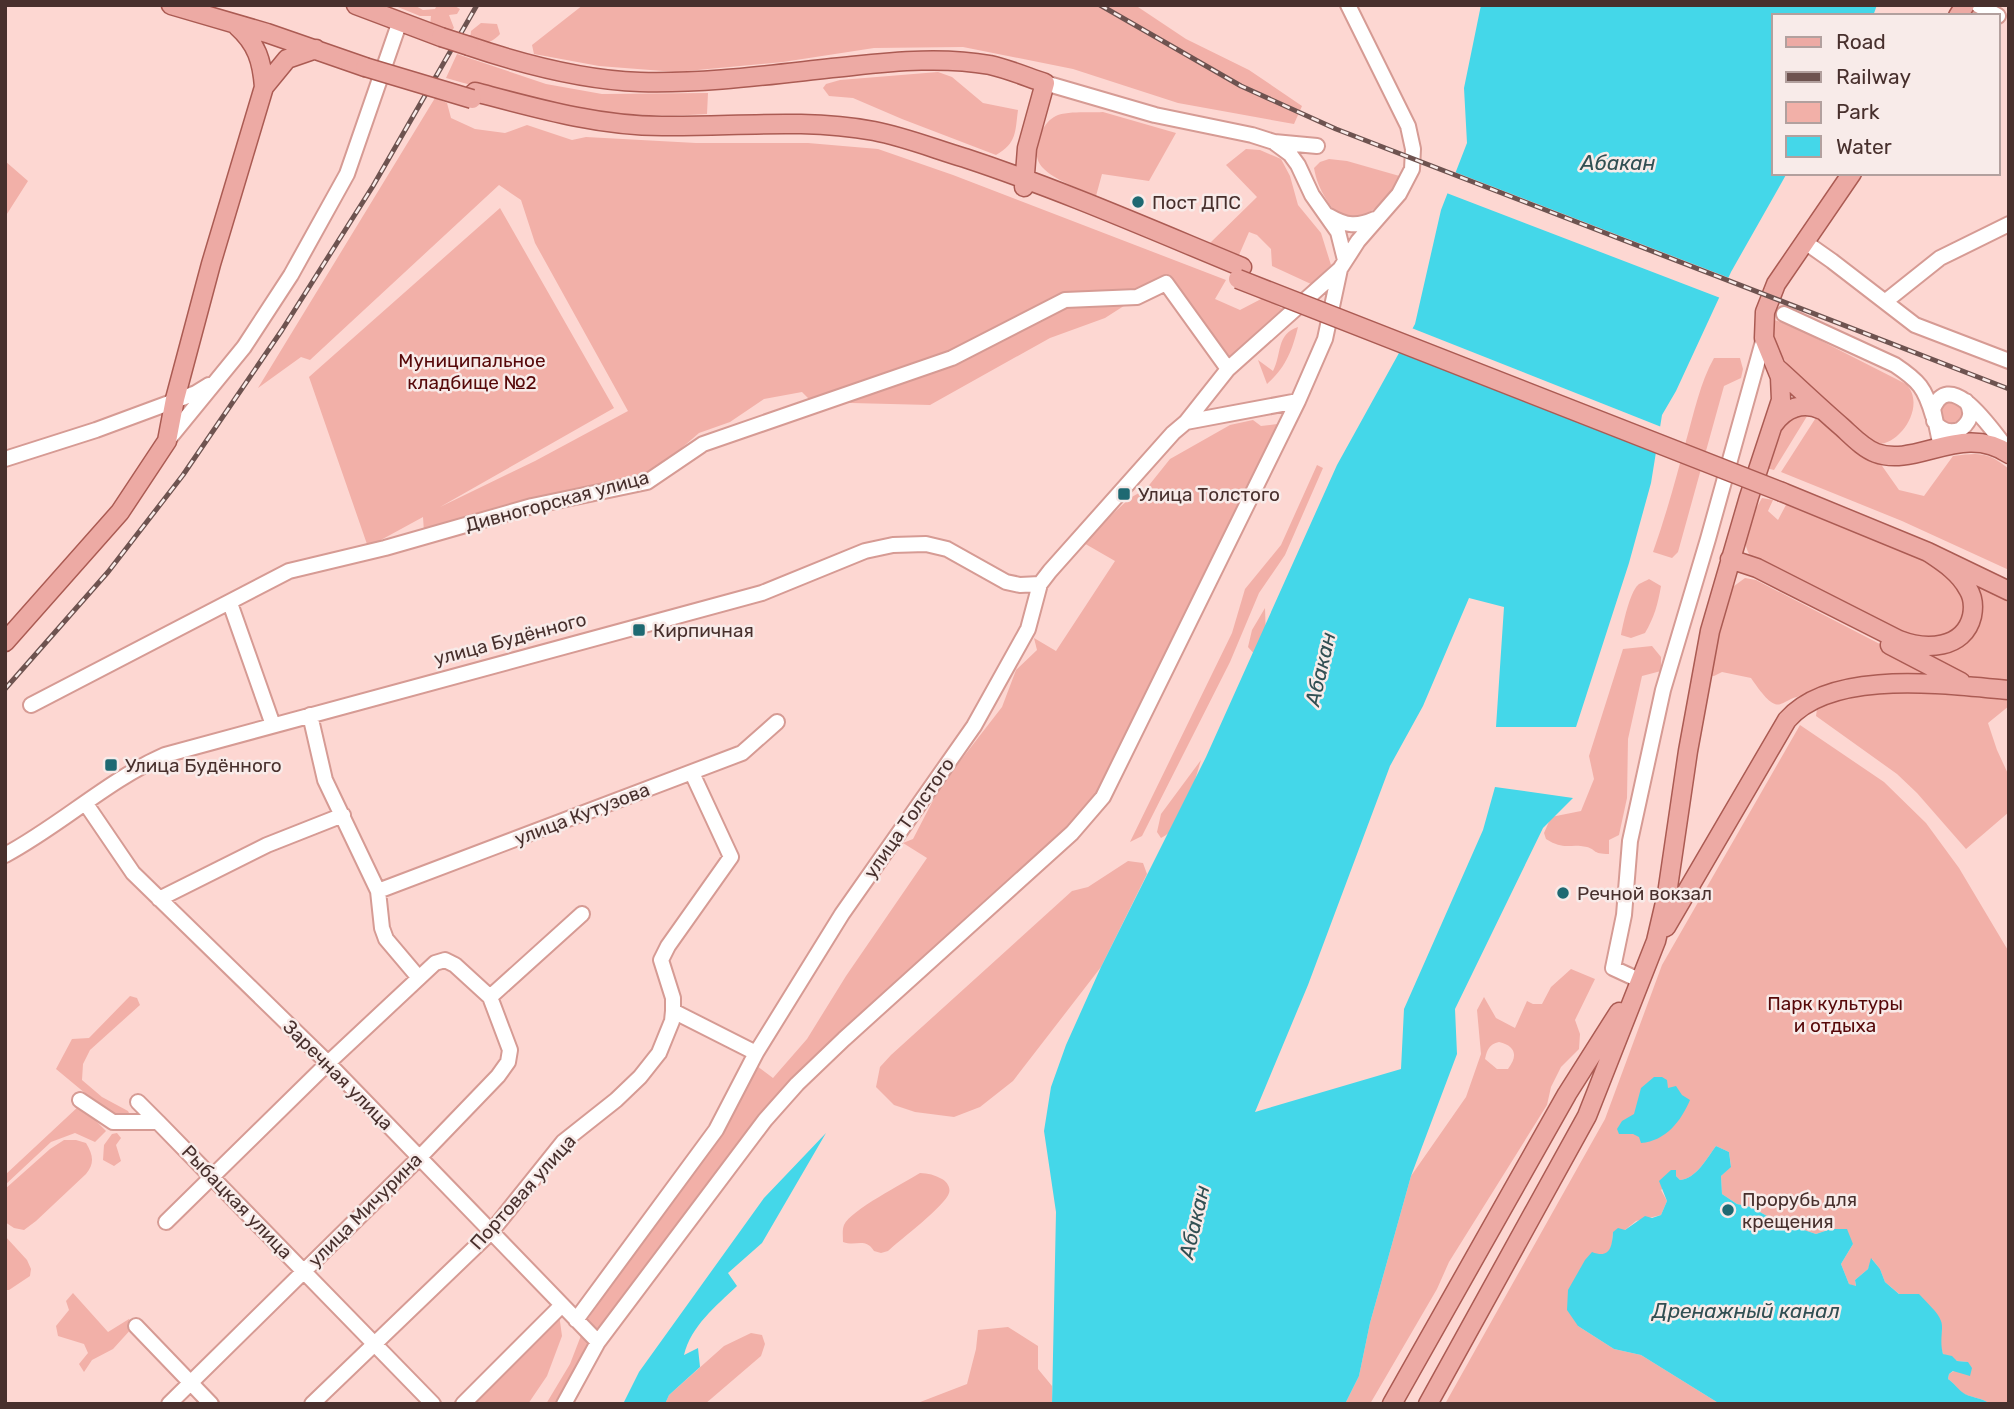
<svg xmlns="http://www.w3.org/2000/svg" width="2014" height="1409" font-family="Rubik,sans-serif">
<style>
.green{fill:#f2b0a8;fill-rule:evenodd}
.water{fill:#44d7e9}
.pier{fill:#fdd7d2}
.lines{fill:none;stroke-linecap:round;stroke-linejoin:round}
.minor-casing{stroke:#d69b94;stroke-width:18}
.major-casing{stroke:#ab5b53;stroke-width:21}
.minor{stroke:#fff;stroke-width:14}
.major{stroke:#edaaa4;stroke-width:18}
.rail-casing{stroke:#6e5350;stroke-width:5}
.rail{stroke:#f8ebe9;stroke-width:2.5;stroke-dasharray:8;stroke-linecap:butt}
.major-bridge-casing{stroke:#ab5b53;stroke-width:21;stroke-linecap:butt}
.major-bridge{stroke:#edaaa4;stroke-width:18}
.poi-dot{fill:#1e6972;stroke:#f8ebe9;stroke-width:2.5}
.labels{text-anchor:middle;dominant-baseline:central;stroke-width:5;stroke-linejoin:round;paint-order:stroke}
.poi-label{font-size:19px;fill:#48302d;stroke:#f8ebe9;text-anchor:start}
.park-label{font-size:19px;fill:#560809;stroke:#f8ebe9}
.street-label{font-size:19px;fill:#48302d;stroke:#f8ebe9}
.water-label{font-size:21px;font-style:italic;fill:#314f53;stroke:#f8ebe9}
</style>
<rect width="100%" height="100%" fill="#fdd7d2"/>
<path class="green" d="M393,5H414L423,10L435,9L437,5H453L460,9L457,14L449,15L454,28L451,31L430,25L431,16H420Z
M583,5H1135L1186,39L1249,70L1302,106L1294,124L1178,103L1073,69L963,47L874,48L783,62L676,72L599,66L534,54L532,45Z
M481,23L497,24L500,34C490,45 483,44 470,40L471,31Z
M457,54L546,84L602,94L708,93L707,114C618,121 531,102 446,78Z
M938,72L952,77L983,103L1018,110C1015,132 1017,143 996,155L902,119L853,98L829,96L823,88L826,84L840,80Z
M435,98L447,103L451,118L475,129L505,133L527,125L572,140L586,137L696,143H808L878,149L953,175L1226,280L1215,299L1240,310L1263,298L1285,310L1229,360L1166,279L1105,318L1050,338L930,405L812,402L802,392L764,399L730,422L699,433L654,472L424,532L423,517L368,547L309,377L500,208L614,408L440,507L535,461L628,411L535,243L521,200L499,185L310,360L301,357L258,388Z
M1103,112L1176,133L1149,181L1102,174L1096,196C1079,188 1055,181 1042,167C1029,153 1041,121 1058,115C1071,111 1089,113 1103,112Z
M1246,149L1260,150L1281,159L1290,176L1298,205L1321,233L1331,265L1311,284L1272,266L1271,249L1257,235L1249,232L1239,255L1210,243L1257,197L1226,165Z
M1329,159L1347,161L1403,177C1386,204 1349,240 1326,199C1320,189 1316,180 1314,168L1320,162Z
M5,161L28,181L5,217Z
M1771,319L1790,325L1906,384C1927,405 1900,447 1875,444C1849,424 1794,379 1779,351C1773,340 1772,331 1771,319Z
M1298,327C1292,351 1286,367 1267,384L1258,360L1273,371C1282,354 1276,334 1298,327Z
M1714,358H1740L1743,369L1741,378L1724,386L1678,552L1672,558L1653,552C1666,515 1676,479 1686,441C1694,413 1700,383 1714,358Z
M1940 413a11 11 0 1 1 22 0a11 11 0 1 1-22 0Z
M1809,413L1774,470L1766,468L1783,423L1793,415Z
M1817,416L1880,463L1899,490L1924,496L1953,456C1979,453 1987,451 2009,469V570L1902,521L1781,472Z
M1253,420L1261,426L1277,424L1286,440L1090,820L779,1108L744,1160L639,1290L614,1333L588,1364L570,1404H546L570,1364L587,1320L697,1162L757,1066L773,1078L807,1039L846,976L927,858L903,843L913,839L940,787L1002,707L1016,670L1037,650L1034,638L1056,651L1115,561L1082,542L1130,498L1146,489L1170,459L1230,425Z
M1317,465L1323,468L1285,555L1259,593L1230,662L1142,836L1130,842L1232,633L1245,589L1281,545Z
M1762,498L1773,500L1768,511L1778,520L1787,503L1928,560L1950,574L1968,607L1954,635L1916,640L1750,556C1738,536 1752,516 1762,498Z
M1745,578L1756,580L1903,656L1933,676L1814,696C1777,691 1785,728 1751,678L1722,672L1714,676L1708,675L1730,589Z
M1649,579L1661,586C1658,604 1654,618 1645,633L1631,638L1621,635C1623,624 1630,592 1638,585C1638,584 1648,580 1649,579Z
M1971,582L2009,598V686L1967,680L1902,645L1962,642Z
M1265,608L1266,638L1256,656L1248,647L1252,630Z
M1652,646L1661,657V671L1642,676L1628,739L1627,798L1619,835L1609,840V854C1592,854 1597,850 1587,847C1569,843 1565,851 1546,839L1544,833L1551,817L1581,811L1594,779L1589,756L1623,649Z
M1897,691L2009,700V706L1988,723L1997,750L2009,776V812L1966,849L1917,793L1897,774L1816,716L1818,702Z
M1800,725L1884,782L1926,823L1959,868L2009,952V1404H1990C1982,1397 1969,1398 1961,1392C1957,1388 1954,1383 1948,1379L1949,1374L1968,1362L1957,1361L1943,1354L1939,1341L1942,1330L1885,1282L1880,1269L1872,1259L1868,1269L1855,1280L1856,1287L1849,1284L1841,1264L1853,1244L1831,1229L1816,1234L1774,1220L1751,1207L1737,1204L1722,1194L1721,1176L1731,1166L1729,1152L1716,1146C1707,1158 1696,1179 1680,1180L1676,1176L1661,1190L1667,1201L1661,1215L1636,1221L1625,1230L1613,1232C1612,1243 1613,1253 1601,1256L1578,1326L1614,1349L1641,1355L1720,1404H1445L1605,1119L1662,965Z
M1201,760C1194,782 1184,828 1161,838L1157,832L1161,814Z
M1128,861L1143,863L1147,874L1101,967L1013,1081L980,1107L954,1117L915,1112L894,1105L876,1087L880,1067L891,1055L1072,891L1088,887Z
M1571,969L1595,979L1575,1020L1580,1034L1579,1049L1561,1067L1551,1087L1547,1105L1449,1262L1437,1289L1370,1404H1345L1359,1376L1370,1323L1411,1176L1466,1097L1481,1054L1477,1010L1484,997L1496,1018L1515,1028L1527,1001L1533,1004H1542L1551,987ZM1499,1042C1516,1046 1518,1056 1508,1069H1497L1485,1059C1487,1050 1489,1044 1499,1042Z
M130,996L137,998L140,1005L90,1050L83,1064L82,1080L102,1097L128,1111L131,1117L115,1118L56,1069L72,1039L89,1038Z
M80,1105L106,1131L95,1142L75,1133L51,1142L5,1185V1175Z
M117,1133L121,1138L116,1145L121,1161L114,1166L103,1160L104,1145L112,1134Z
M64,1140H76L86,1143C93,1155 95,1163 86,1174L36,1221L24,1230L14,1228L5,1222V1189L50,1149Z
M920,1173C928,1173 935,1175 942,1179C946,1181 951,1187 949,1193C946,1205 900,1240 888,1251L881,1253L874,1251C865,1237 856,1247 843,1242C843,1237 842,1230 844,1225C851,1210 904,1183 920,1173Z
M5,1236L27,1260L31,1269L30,1276L9,1290H5Z
M73,1293L108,1332L129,1319L133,1327L113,1349L92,1360L84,1372L79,1364L88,1353L84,1344L58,1336L56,1326L69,1310L66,1301Z
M559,1314L562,1336L547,1376L528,1404H471Z
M1008,1327L1038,1346V1369L1052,1386V1404H915L967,1384L976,1349L978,1330Z
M751,1333L762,1335L765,1344L761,1356L705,1404H665L669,1395L724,1346Z"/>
<path class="water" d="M1481,5H1877L1873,16H1774V173H1787L1731,272L1676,391L1662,415L1651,483L1629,563L1576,727H1496L1504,607L1469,598L1423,706L1390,766L1308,985L1255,1112L1401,1069L1404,1009L1483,830L1495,787L1573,798L1543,828L1455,1009L1457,1054L1411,1176L1370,1323L1359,1376L1345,1404H1052L1056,1212L1044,1131L1051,1087L1066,1045L1101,967L1206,757L1337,465L1415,324L1441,210L1467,143L1464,88Z
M1654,1077H1662L1667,1080L1668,1088L1676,1086L1682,1095L1690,1100C1681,1121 1666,1141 1641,1143L1639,1137L1633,1134H1619L1617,1129L1622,1121L1634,1114L1641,1088Z
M826,1133L762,1243L728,1273L737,1286C716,1306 691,1326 684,1355L698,1348L700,1367L669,1395L665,1404H623L639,1372L764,1198Z
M1716,1146L1729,1152L1731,1167L1721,1176L1722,1194L1737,1204L1751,1207L1774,1220L1816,1234L1831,1229H1847L1853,1244L1841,1264L1849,1284L1856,1286L1855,1280L1868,1269L1871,1258L1880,1269L1885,1282L1899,1294H1919C1926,1302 1938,1312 1941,1321C1944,1329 1939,1340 1943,1354L1952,1356L1957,1361L1968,1362L1972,1368L1970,1376L1953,1371L1949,1374L1948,1379C1954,1383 1957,1388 1962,1392C1969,1398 1982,1397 1990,1404H1720L1641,1355L1614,1349L1578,1326L1567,1310L1568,1290L1585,1260L1592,1252C1610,1259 1612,1247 1613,1232L1618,1228L1625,1230L1645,1216L1652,1218L1661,1215L1667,1201L1659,1181L1671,1170H1676V1176L1680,1180C1696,1179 1707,1158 1716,1146Z"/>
<path class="pier" d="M1452,171L1732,279L1723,299L1444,192Z
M1409,327L1664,428L1660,453L1396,350Z"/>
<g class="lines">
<g class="minor-casing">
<path id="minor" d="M1978,5L1998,16
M1045,83L1155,115L1252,135L1274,142L1317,146
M1275,143L1290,154L1298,165L1312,195L1338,232L1345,260
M1329,216C1346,226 1357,227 1375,219
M1805,242L1832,261L1915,325L2009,361
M1886,301L1940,258L2009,224
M1784,314L1895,365C1919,381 1925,388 1933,416
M1934,421C1941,431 1950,434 1961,429C1971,421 1973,412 1966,401
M1186,422L1228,369L1340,269
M168,440L244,347L291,275L347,174L400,21
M1941,447L1933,409C1951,364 1996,436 2009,451
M5,459L96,430L196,393L209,385
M230,603L273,725
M31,705L289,571L385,548L532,506L647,482L703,444L952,358L1065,300L1137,297L1166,283L1228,369
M310,715L325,780L378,891L382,928L386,939L419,978
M86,804L133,873L328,1063L598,1342
M5,855C61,825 108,780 165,755L762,593L865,551L893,545L926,544L947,549L1006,582L1020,585L1040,584
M378,891L742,753L777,722
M159,899L267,845L343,815
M1639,980L1613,968L1624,915L1630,841L1663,690L1708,539L1764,338
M490,997L582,914
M673,1011L756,1053
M80,1100L113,1122H158L433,1404
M138,1102L158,1122
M166,1222L328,1063L435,963L445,960L455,965L490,997
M576,1320L716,1130L756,1053L842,914L974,726L1028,629L1040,584L1050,571L1173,433L1186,422L1298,401
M136,1326L211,1404
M169,1404L419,1158L498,1076L508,1062L510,1050L490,997
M312,1404L491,1232L563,1142L616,1100L640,1077L659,1053L672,1021L673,1011V998L661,960L668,946L731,857L692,773
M463,1404L562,1305
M564,1404L598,1342L765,1120L797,1084L844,1039L1072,833L1103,797L1298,401L1325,339L1340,269L1358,241L1399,194L1412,169L1413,149L1408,126L1348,5"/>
</g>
<g class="major-casing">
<path id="major" d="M171,5L267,33L365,67
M356,5L441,37
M1958,16L1965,5
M237,26C257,44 262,61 264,87
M469,46C525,65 582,80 640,82C710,84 782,73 852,66C897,61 945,57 990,65C1008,69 1027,77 1045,83L1027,148L1024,187
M475,92C536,108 598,126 662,126C733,127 803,118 874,131C905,137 935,149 965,158C1059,189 1150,229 1242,267
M1777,368C1799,388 1820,408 1842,427C1852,436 1863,448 1876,453C1916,468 1963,422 2009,454
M1774,424C1785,408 1803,401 1822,410
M1782,492L1928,552L2009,591
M1730,559L1757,568L1899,640C1925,650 1964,650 1972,616C1974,606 1973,597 1968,589C1959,572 1943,562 1928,552
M5,642L120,512L167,441L175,399L211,264L264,87L287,59L316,49
M1890,645L1961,682
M1666,927L1787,720C1832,668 1947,685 2009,690
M1392,1404L1567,1094L1619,1012
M1428,1404L1587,1116L1656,941L1667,894L1688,751L1710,631L1749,497L1781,400L1780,377L1764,338L1765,312L1776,284L1852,173"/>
</g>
<use href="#minor" class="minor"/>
<use href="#major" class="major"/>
<g class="rail-casing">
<path id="rail" d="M1100,5L1241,86L1336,129L2009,389
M5,689L108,572L183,475L282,330L373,186L477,5"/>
</g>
<use href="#rail" class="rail"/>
<g class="major-bridge-casing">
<path id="major-bridge" d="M441,37L469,46
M365,67L472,99
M1238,279L1782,492"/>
</g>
<use href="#major-bridge" class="major-bridge"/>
</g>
<g class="poi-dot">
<circle cx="1138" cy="202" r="7"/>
<rect x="1117" y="487" width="14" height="14" rx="3.5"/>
<rect x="632" y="623" width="14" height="14" rx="3.5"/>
<rect x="104" y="758" width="14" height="14" rx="3.5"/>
<circle cx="1563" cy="893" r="7"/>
<circle cx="1728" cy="1210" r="7"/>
</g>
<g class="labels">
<g class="poi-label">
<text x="1152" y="202">Пост ДПС</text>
<text x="1138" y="494">Улица Толстого</text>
<text x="653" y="630">Кирпичная</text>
<text x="125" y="765">Улица Будённого</text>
<text x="1577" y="893">Речной вокзал</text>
<text x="1742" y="1199">Прорубь для<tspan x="1742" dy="22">крещения</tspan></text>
</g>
<g class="park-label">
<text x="472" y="360">Муниципальное<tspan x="472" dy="22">кладбище №2</tspan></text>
<text x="1835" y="1003">Парк культуры<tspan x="1835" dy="22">и отдыха</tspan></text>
</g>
<g class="street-label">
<text transform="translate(557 501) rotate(-15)">Дивногорская улица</text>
<text transform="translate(510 639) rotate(-15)">улица Будённого</text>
<text transform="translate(582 814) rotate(-21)">улица Кутузова</text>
<text transform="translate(909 818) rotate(-55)">улица Толстого</text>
<text transform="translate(338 1075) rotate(45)">Заречная улица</text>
<text transform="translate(523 1192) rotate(-48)">Портовая улица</text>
<text transform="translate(237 1202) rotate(46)">Рыбацкая улица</text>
<text transform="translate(365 1210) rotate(-45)">улица Мичурина</text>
</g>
<g class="water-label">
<text x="1618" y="162">Абакан</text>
<text transform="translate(1320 669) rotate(-77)">Абакан</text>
<text transform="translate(1194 1222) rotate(-77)">Абакан</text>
<text x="1746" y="1310">Дренажный канал</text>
</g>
</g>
<rect width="2014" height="1409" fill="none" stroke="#48302d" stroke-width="14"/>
<rect x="1772" y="14" width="228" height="161" fill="#f8ebe9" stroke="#b2a09e" stroke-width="2"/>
<rect x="1786" y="37" width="35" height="10" fill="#edaaa4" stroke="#b2a09e" stroke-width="2"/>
<text x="1836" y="49" font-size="21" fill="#48302d">Road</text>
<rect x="1786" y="72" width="35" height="10" fill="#6e5350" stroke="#b2a09e" stroke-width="2"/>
<text x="1836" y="84" font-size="21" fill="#48302d">Railway</text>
<rect x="1786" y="102" width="35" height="21" fill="#f2b0a8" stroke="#b2a09e" stroke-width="2"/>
<text x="1836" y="119" font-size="21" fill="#48302d">Park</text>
<rect x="1786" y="136" width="35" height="21" fill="#44d7e9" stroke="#b2a09e" stroke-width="2"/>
<text x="1836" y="154" font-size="21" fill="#48302d">Water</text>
</svg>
